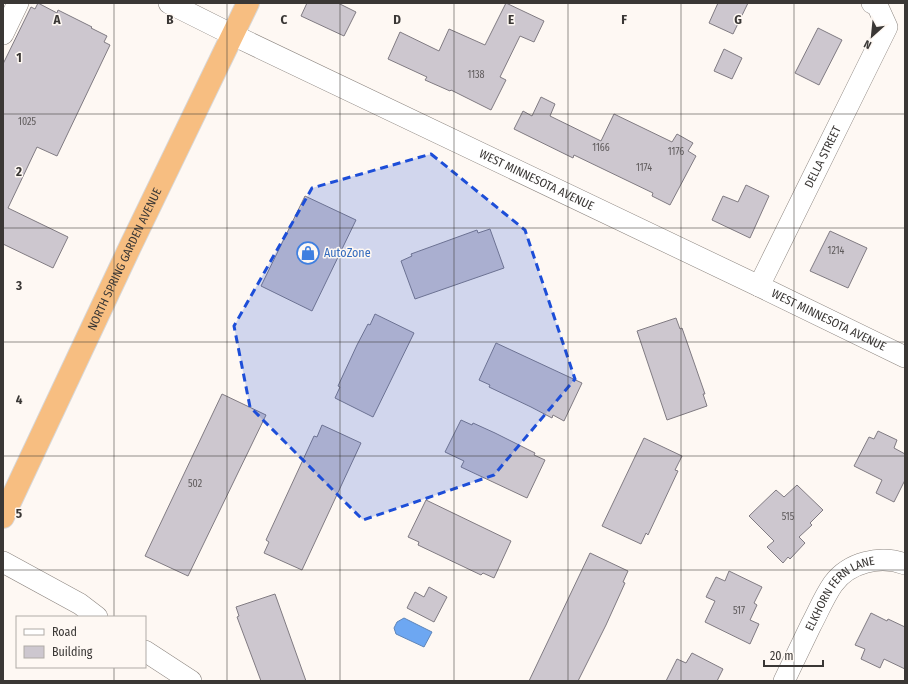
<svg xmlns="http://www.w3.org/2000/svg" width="908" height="684" font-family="'Fira Sans Condensed',sans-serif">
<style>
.water{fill:#6da7f2;stroke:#5e85b9}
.building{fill:#cdc7cf;stroke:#807b82}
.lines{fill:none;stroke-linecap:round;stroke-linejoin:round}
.minor-casing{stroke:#8d8680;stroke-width:22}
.highway-casing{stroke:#d8d7d7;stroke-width:24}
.minor{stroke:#fff;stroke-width:21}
.highway{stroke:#f7be81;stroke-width:22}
.marked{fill:#1d4ed8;fill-opacity:0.2;stroke:#1d4ed8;stroke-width:3;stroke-dasharray:8 5;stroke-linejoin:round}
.grid{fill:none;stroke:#3a3735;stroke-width:1;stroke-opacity:0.55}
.labels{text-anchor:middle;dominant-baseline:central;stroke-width:3;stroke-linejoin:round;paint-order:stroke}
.number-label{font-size:10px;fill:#5f5b5c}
.street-label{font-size:12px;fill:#3a3735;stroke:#fef8f3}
.shop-label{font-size:12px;fill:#366cbe;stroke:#fef8f3;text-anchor:start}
.grid-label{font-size:13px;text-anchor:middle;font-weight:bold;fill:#3a3735;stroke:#fef8f3;stroke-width:3;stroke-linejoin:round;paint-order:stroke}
</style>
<rect width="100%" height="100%" fill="#fef8f3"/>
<path class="water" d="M404,618L432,632L424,647L396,634L394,628L397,622Z"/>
<path class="building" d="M38,3L57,13L58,10L92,27L91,28L107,36L104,42L110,45L57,156L37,147L8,208L68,237L53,268L3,244V64L31,7L35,9Z
M307,3H338L356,12L344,36L301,16Z
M506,3L544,21L534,42L520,36L500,77L506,80L491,110L451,90L450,91L425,80L427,77L388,59L400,32L439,51L449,29L485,45Z
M718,3H748L733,34L709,23Z
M818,28L842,40L819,85L795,73Z
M724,49L742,58L732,79L714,71Z
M541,97L555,104L550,116L601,141L614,114L672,142L677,134L693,143L688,151L696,156L670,205L652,196L653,193L574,155L573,158L514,129L523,111L532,116Z
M746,185L769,196L750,238L712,220L723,196L738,202Z
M305,196L356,220L312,311L261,286Z
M490,229L504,268L415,299L401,261L412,256L411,254L477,230L478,233Z
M830,231L867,248L848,288L810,271Z
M375,314L414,333L373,417L335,398L340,387L338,386L357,345L368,324L370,325Z
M676,318L680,329L682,328L705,394H703L707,406L667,420L637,331Z
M496,343L582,383L564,421L553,415L552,418L531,407L489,387L490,385L479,380Z
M222,394L266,415L188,576L145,556Z
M461,420L472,425L473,423L495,433L535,453L534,455L545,460L527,498L461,467L464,461L445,452Z
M322,425L361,443L302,570L264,553L269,542L266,540L314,436L317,437Z
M878,431L897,440L894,448L905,454V480L894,502L876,493L882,480L854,466L869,437L874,439Z
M644,438L682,456L675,470L678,471L648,535L646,533L641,544L602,526Z
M797,485L823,510L810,523L812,525L799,537L805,543L790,559L788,557L783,563L767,547L774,541L749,516L776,490L784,497Z
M426,500L511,541L494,578L483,573L481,575L418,545L419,542L408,537Z
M590,553L628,571L623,582L625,583L606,625L578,681H529Z
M729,571L762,587L754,603L757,605L750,620L759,624L750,644L705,622L715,601L706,597L716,577L725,581Z
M429,587L447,597L434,622L407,608L415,592L424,597Z
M275,594L306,681H261L237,617L239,616L236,607Z
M871,613L887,621L888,619L905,627V669L884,659L880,668L861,659L865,649L855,645Z
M692,653L723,669L717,681H666L677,659L686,663Z"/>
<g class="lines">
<g class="minor-casing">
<g id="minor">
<path id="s1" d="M169,3L233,35L759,286L905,357"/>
<path d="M3,34L18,3"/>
<path id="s2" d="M759,286L887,27L877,5L872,3"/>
<path d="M3,562L80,604L97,617"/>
<path d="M145,651L191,681"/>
<path id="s3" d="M784,681C793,662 802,644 811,625C818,612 824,597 833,584C849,562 880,555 905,564"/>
</g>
</g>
<g class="highway-casing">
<g id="highway">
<path id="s4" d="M3,517L130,247L248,3"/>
</g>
</g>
<use href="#minor" class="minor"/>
<use href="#highway" class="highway"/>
</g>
<path class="marked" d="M431,154L525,230L575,379L494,475L363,520L250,407L234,326L312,188Z"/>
<path class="grid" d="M114,3V617M227,3V681M340,3V681M454,3V681M568,3V681M681,3V681M794,3V681M3,114H905M3,228H905M3,342H905M3,456H905M3,570H905M114,667V681"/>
<defs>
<g id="shop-ring" transform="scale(1.15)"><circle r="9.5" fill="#fef8f3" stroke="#3f7fe0" stroke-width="1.5"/><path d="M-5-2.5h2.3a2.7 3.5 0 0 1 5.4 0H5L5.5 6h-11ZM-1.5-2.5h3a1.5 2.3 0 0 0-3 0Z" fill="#3f7fe0"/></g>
</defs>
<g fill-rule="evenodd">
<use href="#shop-ring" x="308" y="253"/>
</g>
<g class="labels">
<g class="number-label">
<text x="476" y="75">1138</text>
<text x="27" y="122">1025</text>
<text x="601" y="148">1166</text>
<text x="676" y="152">1176</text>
<text x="644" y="168">1174</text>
<text x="836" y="251">1214</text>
<text x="195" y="484">502</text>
<text x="788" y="517">515</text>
<text x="739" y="611">517</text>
</g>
<g class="street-label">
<text stroke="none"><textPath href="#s2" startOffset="144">DELLA STREET</textPath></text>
<text stroke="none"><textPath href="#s1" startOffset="408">WEST MINNESOTA AVENUE</textPath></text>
<text stroke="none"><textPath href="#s4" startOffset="285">NORTH SPRING GARDEN AVENUE</textPath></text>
<text stroke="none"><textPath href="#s1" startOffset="732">WEST MINNESOTA AVENUE</textPath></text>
<text stroke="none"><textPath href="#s3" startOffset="107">ELKHORN FERN LANE</textPath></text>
</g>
<g class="shop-label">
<text x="324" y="253">AutoZone</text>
</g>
</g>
<g class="grid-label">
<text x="57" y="24">A</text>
<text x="170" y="24">B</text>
<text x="284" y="24">C</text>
<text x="397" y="24">D</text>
<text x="511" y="24">E</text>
<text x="624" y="24">F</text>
<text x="738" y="24">G</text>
<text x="19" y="62">1</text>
<text x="19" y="176">2</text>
<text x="19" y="290">3</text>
<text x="19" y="404">4</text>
<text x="19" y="518">5</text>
</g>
<rect width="908" height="684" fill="none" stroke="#3a3735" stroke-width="8"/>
<rect x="16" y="616" width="130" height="52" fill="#fef8f3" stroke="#b0aba7"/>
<rect x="24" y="629" width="20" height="6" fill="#ffffff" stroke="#b0aba7"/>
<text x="52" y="636" font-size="12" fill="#3a3735">Road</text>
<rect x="24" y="646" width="20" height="12" fill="#cdc7cf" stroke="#b0aba7"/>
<text x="52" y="656" font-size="12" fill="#3a3735">Building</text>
<g transform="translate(872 36) rotate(207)" stroke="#fef8f3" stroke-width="3" paint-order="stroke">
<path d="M0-3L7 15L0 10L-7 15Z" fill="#3a3735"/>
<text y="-6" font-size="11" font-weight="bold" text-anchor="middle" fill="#3a3735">N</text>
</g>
<path d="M764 660v6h59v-6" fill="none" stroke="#3a3735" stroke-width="2"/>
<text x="770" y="660" font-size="12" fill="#3a3735" stroke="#fef8f3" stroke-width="3" paint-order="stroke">20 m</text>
</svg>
